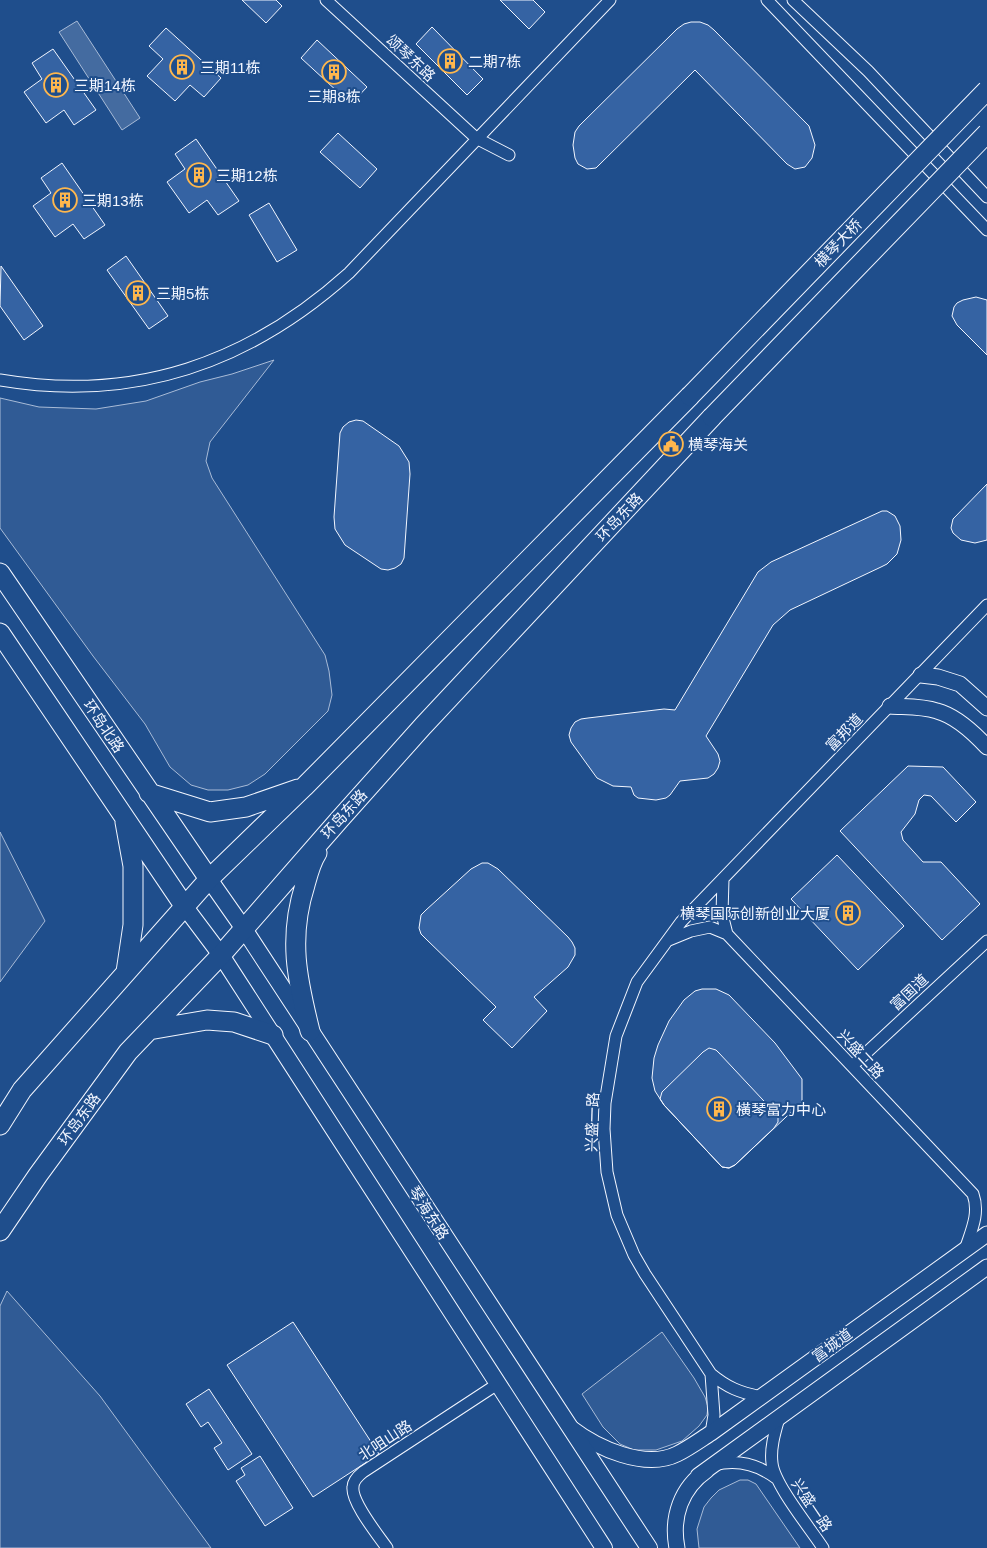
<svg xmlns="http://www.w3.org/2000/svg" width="987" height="1548" font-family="Helvetica,'Noto Sans SC',sans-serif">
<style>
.built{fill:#305b95;stroke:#a8bbd7}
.water{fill:#446ba0;stroke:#a8bbd7}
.building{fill:#3563a3;stroke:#f2f6ff}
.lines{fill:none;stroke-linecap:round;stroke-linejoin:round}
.minor-casing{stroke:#f2f6ff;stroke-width:13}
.tertiary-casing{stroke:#f2f6ff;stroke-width:17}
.secondary-casing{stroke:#f2f6ff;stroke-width:18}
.primary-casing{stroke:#f2f6ff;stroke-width:21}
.minor{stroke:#1f4e8c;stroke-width:11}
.tertiary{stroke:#1f4e8c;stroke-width:15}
.secondary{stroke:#1f4e8c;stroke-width:16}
.primary{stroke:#1f4e8c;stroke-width:19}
.primary-bridge-casing{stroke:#f2f6ff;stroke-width:21;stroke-linecap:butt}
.primary-bridge{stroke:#1f4e8c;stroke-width:19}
.labels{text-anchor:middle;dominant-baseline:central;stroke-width:4;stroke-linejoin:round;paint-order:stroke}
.street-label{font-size:15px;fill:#f2f6ff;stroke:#1f4e8c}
.poi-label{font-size:15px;fill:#f2f6ff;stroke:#1f4e8c;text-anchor:start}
</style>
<rect width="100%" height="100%" fill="#1f4e8c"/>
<path class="built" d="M274,360L210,442L206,461L212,478L325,655L329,671L332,695L328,711L265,774L248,785L228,790H208L191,785L170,767L145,724L93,656L0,528V398L39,407L96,409L146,401L200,382L232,374Z
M0,832L45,921L0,982Z
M7,1291L100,1396L211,1548H0V1306Z
M662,1332L694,1378L705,1397L708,1407L707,1415L699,1426L682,1441L656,1450H634L620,1444L603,1427L582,1394Z
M740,1480H748L756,1484L800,1548H699L697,1529L704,1507L711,1498L719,1490Z"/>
<path class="water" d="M77,21L140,118L122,130L59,32Z"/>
<path class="building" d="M242,0H276L282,6L266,23Z
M500,0H533L545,12L529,29Z
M691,22H700L708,25L714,30L809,126L815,145L812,158L805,167L795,169L787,164L695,70L596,168L587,169L578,164L575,158L573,145L575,132L579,126L677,29L684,24Z
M432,27L483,79L467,95L416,44Z
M166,28L221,78L204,97L190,85L175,101L147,76L163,59L149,46Z
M317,40L367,87L351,104L301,58Z
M53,49L96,110L74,125L64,110L46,123L24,92L42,79L32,63Z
M338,133L377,169L360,188L320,152Z
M196,139L239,201L218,215L207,200L189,213L167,182L185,169L175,154Z
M62,163L105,225L84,239L73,224L55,237L33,206L51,193L41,178Z
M269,203L297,250L277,262L249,215Z
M126,256L168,316L149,329L107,270Z
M1,266L43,326L24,340L0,306Z
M976,297L987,300V355L957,325L952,316L954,307L957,303L963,300Z
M356,420L363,421L399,446L409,462L410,474L404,558L401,564L395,568L388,570L381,569L345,545L335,529L334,517L340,433L343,427L349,422Z
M987,484V540L975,543L961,540L953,533L951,528L953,519Z
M882,511H887L895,516L900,526L901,540L897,554L887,564L881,567L790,610L773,625L706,736L718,754L720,761L718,768L714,774L708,778L680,781L670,795L666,798L656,800L638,798L634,795L631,787L613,786L597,778L571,742L569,735L571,728L575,722L581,719L588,718L664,709L675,710L758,572L771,562Z
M908,766L943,767L976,802L956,822L931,796L924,795L919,800L915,814L901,832L903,840L923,862H941L980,904L942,940L840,831Z
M837,855L904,926L858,970L791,899Z
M482,863H488L498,869L568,937L572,942L575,948V955L568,967L534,997L547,1011L512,1048L483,1020L496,1007L426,939L421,934L419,928L421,915L426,910L471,869Z
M702,989H716L729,995L775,1043L802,1079V1102L735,1165L729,1168L722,1167L664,1105L655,1091L652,1078L654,1058L658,1045L669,1021L684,1000L695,991Z
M709,1048L716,1050L719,1053L777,1115L778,1118V1122L774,1128L735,1165L729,1168L722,1167L664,1105L660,1099L662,1092L703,1052Z
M293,1322L379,1454L313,1497L227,1365Z
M209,1389L252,1454L228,1470L214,1448L222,1443L208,1422L201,1427L186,1404Z
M260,1456L293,1508L265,1526L236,1481L245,1475L241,1468Z"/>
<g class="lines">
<g class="minor-casing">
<path id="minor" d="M326,0L464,127L476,138L509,155
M767,0L987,230
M793,0L868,71L987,197
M0,380C135,403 249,363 349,273L610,0
M723,879L722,914L727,934
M669,940L691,931L710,927L727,934L973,1194C980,1214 971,1231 965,1250
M852,1066L987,941
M711,1374L645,1274L634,1255L617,1215L607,1172L604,1129L605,1103L616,1036L637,982L681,922L987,605
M779,1418C775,1432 770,1448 772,1463C774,1484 810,1528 823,1548
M711,1433L714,1415L711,1374C728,1388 739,1392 761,1397
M714,1465C737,1459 757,1464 776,1478
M387,1548C378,1535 351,1502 353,1487C353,1481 358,1476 363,1472L499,1383"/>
</g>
<g class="tertiary-casing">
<path id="tertiary" d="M921,675L938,677L960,684L987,708
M890,706C906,707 922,706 937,711C956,716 974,733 987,747
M571,1428C597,1448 645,1470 677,1454C689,1448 700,1440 711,1433L987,1234
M698,1476L987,1267
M677,1548C671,1517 681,1488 707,1470"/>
</g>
<g class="secondary-casing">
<path id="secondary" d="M209,879L244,929L649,1548
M185,907L221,955L604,1548"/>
</g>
<g class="primary-casing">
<path id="primary" d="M0,573L209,879
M0,633L185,907
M149,793L210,812L246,807L298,789
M125,822L133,866V925L126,972
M149,1030L207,1020L234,1022L273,1035
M310,1031C297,979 288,938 305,885C308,874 311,862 317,853
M0,1125L22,1090L209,879L304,787L690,396
M0,1231L38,1175L128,1052L221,955L339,820L423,726L712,417"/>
</g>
<use href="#minor" class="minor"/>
<use href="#tertiary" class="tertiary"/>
<use href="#secondary" class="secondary"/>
<use href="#primary" class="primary"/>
<g class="primary-bridge-casing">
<path id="primary-bridge" d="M690,396L987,90
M712,417L987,133"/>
</g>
<use href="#primary-bridge" class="primary-bridge"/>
</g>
<defs>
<g id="building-ring" transform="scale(1.25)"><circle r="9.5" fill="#1f4e8c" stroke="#ffb74d" stroke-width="1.5"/><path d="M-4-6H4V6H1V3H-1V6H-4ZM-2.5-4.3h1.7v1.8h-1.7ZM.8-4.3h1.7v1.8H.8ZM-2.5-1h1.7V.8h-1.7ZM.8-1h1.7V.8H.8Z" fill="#ffb74d"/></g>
<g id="civic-ring" transform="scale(1.25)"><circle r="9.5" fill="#1f4e8c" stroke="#ffb74d" stroke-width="1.5"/><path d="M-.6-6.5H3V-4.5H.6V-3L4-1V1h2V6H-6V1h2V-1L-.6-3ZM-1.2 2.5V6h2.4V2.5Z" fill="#ffb74d"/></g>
</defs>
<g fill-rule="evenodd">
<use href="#building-ring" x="450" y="61"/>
<use href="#building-ring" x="182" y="67"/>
<use href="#building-ring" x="334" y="72"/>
<use href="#building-ring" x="56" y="85"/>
<use href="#building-ring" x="199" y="175"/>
<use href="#building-ring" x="65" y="200"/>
<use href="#building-ring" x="138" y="293"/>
<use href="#civic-ring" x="671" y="444"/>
<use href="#building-ring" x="848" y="913"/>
<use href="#building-ring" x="719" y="1109"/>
</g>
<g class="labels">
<g class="street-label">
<text transform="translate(411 58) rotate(43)">颂琴东路</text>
<text transform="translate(838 243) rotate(-46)">横琴大桥</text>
<text transform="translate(619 517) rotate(-47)">环岛东路</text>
<text transform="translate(104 726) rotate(56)">环岛北路</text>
<text transform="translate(844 732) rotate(-46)">富邦道</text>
<text transform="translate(344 814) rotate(-48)">环岛东路</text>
<text transform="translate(909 992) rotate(-43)">富国道</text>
<text transform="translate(861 1054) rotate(47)">兴盛二路</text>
<text transform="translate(79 1119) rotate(-54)">环岛东路</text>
<text transform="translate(592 1122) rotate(-88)">兴盛一路</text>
<text transform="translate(429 1213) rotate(57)">琴海东路</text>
<text transform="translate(832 1345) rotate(-36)">富城道</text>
<text transform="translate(385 1440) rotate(-33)">北咀山路</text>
<text transform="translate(812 1505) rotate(56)">兴盛一路</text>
</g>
<g class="poi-label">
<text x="468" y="61">二期7栋</text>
<text x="200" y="67">三期11栋</text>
<text x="74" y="85">三期14栋</text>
<text x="334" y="96" text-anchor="middle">三期8栋</text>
<text x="216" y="175">三期12栋</text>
<text x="82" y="200">三期13栋</text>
<text x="156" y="293">三期5栋</text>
<text x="688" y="444">横琴海关</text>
<text x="830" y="913" text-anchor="end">横琴国际创新创业大厦</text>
<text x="736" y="1109">橫琴富力中心</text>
</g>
</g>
</svg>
